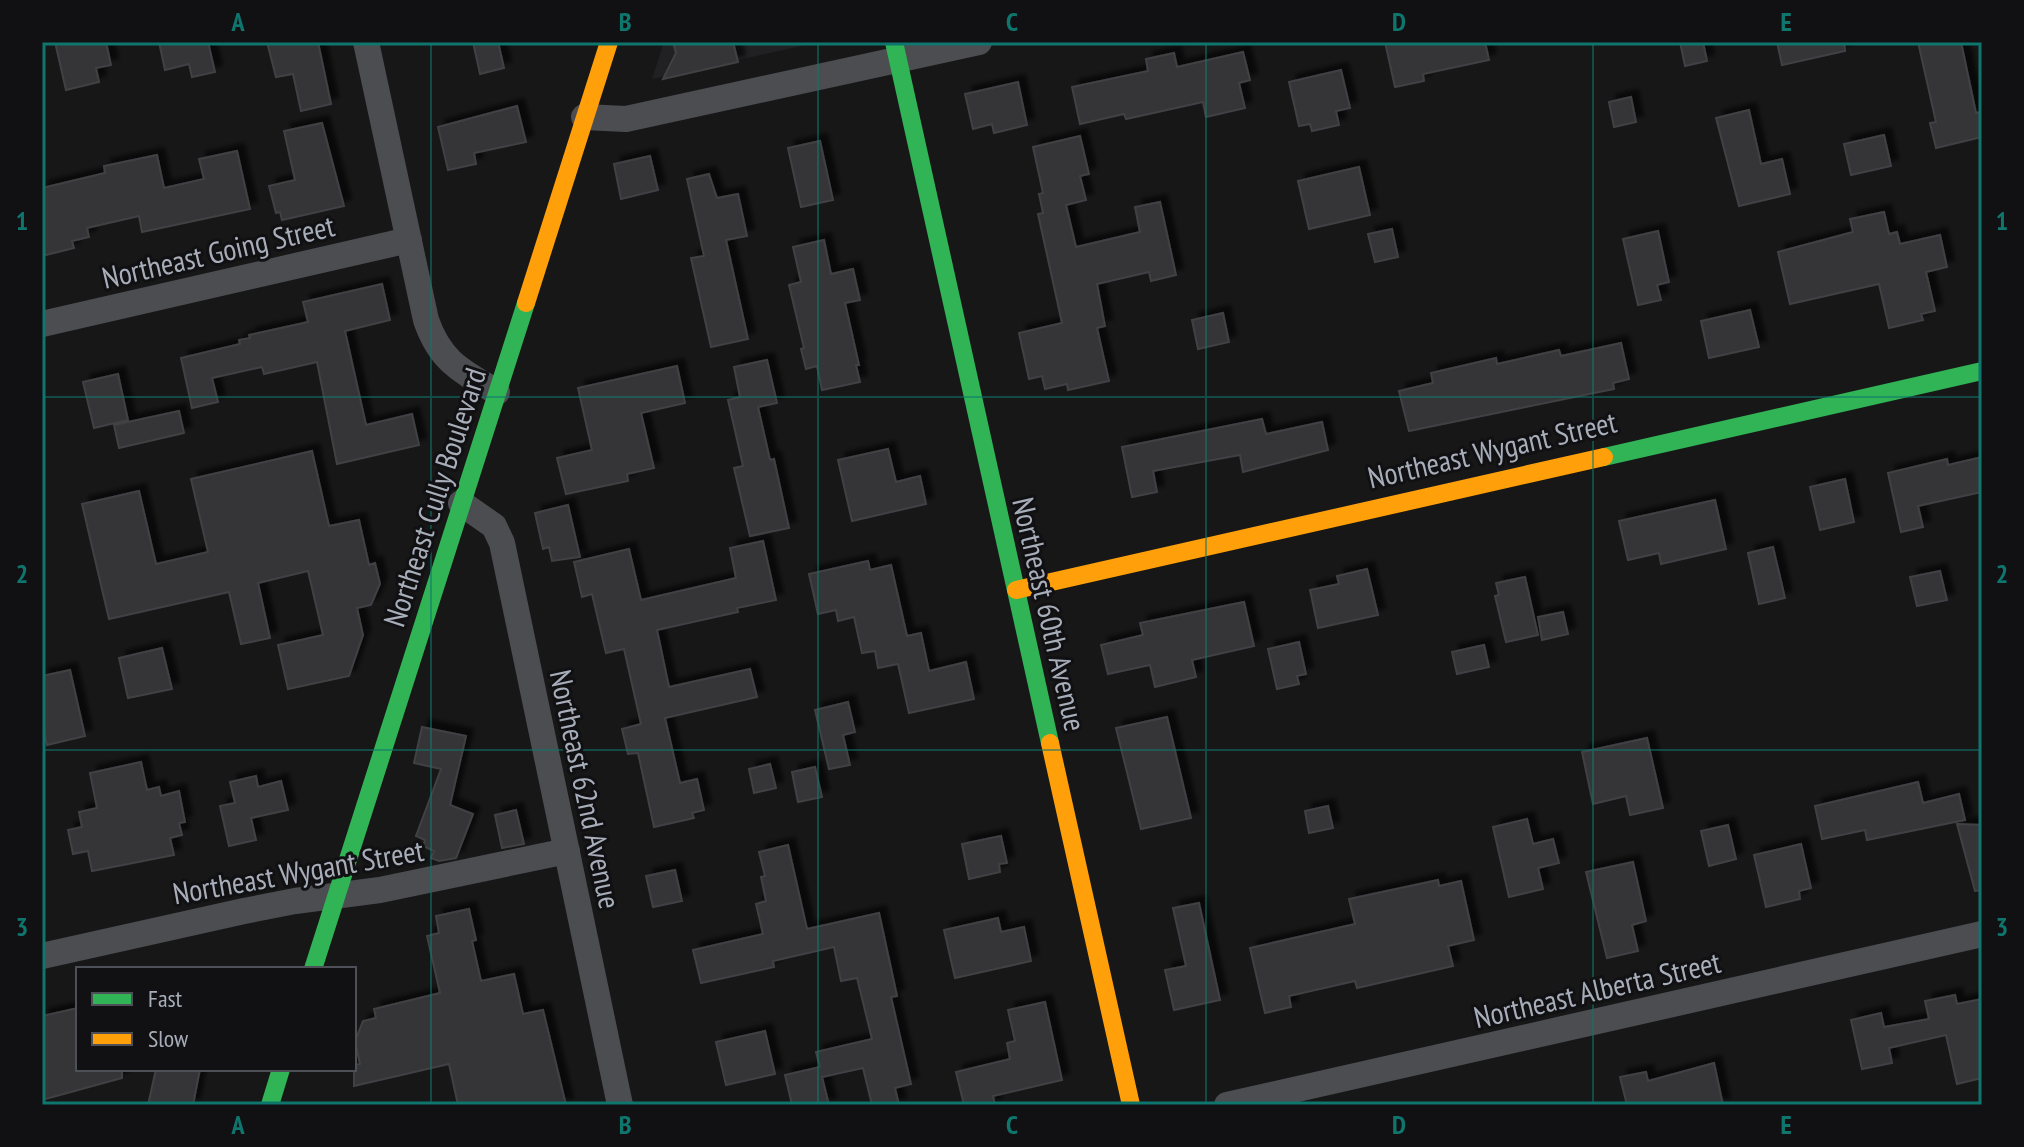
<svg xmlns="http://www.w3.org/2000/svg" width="2024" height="1147" font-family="'PT Sans Narrow',sans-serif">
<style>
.built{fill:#212124}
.building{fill:#353537;stroke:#404144;stroke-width:2;filter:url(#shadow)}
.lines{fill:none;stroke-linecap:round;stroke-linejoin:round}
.street{stroke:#4b4d51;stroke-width:26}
.fast{stroke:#30b455;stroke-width:18}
.slow{stroke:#ff9f0a;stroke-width:18}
.grid{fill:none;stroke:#0f766e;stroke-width:2;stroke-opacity:0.55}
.labels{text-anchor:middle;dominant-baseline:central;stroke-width:6;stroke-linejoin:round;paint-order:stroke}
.street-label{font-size:30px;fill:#a8aeb9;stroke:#111114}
.neatline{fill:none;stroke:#0f766e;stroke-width:3}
.grid-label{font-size:26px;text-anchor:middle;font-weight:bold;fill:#0f766e}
</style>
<defs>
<filter id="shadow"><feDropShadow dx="7" dy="-7" stdDeviation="2" flood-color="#0009"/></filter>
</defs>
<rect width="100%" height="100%" fill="#171718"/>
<path class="built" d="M664,42H819L652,79Z"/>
<path class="building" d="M55,42H106L111,65L96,68L99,82L66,90Z
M159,42H208L215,72L192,77L189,64L165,70Z
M267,42H318L331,104L301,111L293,74L276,77Z
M473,42H498L504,68L480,74Z
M673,42H733L738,62L663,79L676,53Z
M1385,42H1485L1489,60L1423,74L1424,81L1395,87Z
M1680,42H1703L1707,61L1685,66Z
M1777,42H1844L1845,51L1782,65Z
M1918,42H1961L1976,113L1982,112V137L1936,148L1930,123L1936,122Z
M1243,52L1250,80L1239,83L1245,108L1206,117L1203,102L1126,119L1124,114L1080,124L1072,87L1148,71L1146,59L1174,53L1177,67Z
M1341,70L1350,108L1336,111L1339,125L1312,131L1310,124L1299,126L1289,82Z
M1018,82L1027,125L994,133L992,124L973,129L965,94Z
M1631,97L1636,122L1614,127L1609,102Z
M517,106L526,142L474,153L476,164L448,170L438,127Z
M1749,110L1761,164L1782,159L1790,194L1739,206L1716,118Z
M322,123L344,206L282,220L280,212L276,213L269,186L295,180L284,131Z
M1884,135L1891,166L1851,175L1844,144Z
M1080,136L1089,174L1080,176L1086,200L1066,205L1076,247L1140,232L1135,207L1160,202L1176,275L1151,281L1149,272L1097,284L1105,326L1097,328L1109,381L1068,390L1067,384L1045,389L1042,376L1029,379L1019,333L1062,323L1038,214L1043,213L1039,194L1043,193L1033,147Z
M820,141L833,200L801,207L788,148Z
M237,151L250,209L142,232L139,216L87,228L89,237L72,241L74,248L42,256V188L105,173L104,166L157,155L164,188L204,179L199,159Z
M650,156L658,190L621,199L614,164Z
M1359,167L1370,215L1309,229L1298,181Z
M709,174L717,198L738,194L747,236L726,240L748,339L711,347L691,258L704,256L687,179Z
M1884,212L1889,234L1897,232L1900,244L1940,235L1947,267L1926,272L1935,311L1921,314L1923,320L1889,328L1879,284L1790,304L1778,252L1853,232L1850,219Z
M1392,229L1398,257L1375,262L1368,234Z
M1658,231L1669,282L1657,285L1661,300L1638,305L1623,239Z
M824,240L831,274L853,269L860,300L845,303L859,365H856L860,382L822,390L817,366L806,369L801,349L804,348L789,285L801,282L793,247Z
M382,284L390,320L345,331L366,425L412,414L419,445L337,464L317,362L264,374L262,367L212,378L218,402L192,408L181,358L240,344L239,340L250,338L249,335L308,322L303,302Z
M1750,310L1759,347L1709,358L1701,321Z
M1223,313L1229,342L1198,349L1192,320Z
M1621,343L1629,379L1613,383L1614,389L1409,431L1399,391L1433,383L1431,373L1496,358L1497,364L1559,350L1561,356Z
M767,360L777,403L758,407L770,460L774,459L789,528L750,536L734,468L743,466L728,400L740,397L734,367Z
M677,366L685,403L641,413L654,468L627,474L628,481L566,494L557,458L592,450L578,388Z
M118,374L128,420L94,428L83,382Z
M179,411L184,433L119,448L114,425Z
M1262,419L1266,434L1322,422L1328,450L1243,472L1240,455L1153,471L1157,492L1132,497L1122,447Z
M888,449L896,482L920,476L926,504L852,521L838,460Z
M312,451L329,526L359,520L369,565L375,563L380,584L371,605L357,608L363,635L349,676L288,689L278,645L323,635L308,571L258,583L270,638L241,644L229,592L109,619L82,504L139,491L156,564L208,552L191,479Z
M1982,457V492L1918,506L1923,527L1901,532L1888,473L1947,459L1948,465Z
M1845,479L1854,522L1820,530L1810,487Z
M1715,500L1726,549L1661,564L1659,553L1628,560L1619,521Z
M568,505L580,557L552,561L549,547L543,549L535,513Z
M763,541L776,600L737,608L738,612L657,630L669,687L750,669L757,697L665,718L680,783L697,779L704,810L692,813L694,818L654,827L638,753L628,754L622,729L641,724L624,649L606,653L592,594L582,597L574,562L629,549L641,600L736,578L730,548Z
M1773,547L1785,598L1759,604L1748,553Z
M868,561L870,570L891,565L907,636L921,633L929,671L966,662L974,699L909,713L898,664L878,668L875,651L862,653L854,617L838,621L836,610L818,614L809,574Z
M1367,569L1378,615L1318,628L1310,590L1339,584L1337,576Z
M1940,571L1947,600L1917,606L1910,577Z
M1525,577L1538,635L1506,642L1495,596L1499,595L1496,583Z
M1244,602L1254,646L1192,660L1196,677L1155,687L1150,665L1108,674L1101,645L1143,635L1140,623Z
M1563,612L1568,634L1542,640L1538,617Z
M1299,642L1306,674L1297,676L1299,684L1277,689L1268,649Z
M1484,645L1489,667L1457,674L1452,652Z
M162,648L172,689L128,698L119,658Z
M70,670L85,736L47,745L42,724V676Z
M848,702L855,732L843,735L850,765L829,769L815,710Z
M1167,717L1191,818L1141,829L1116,728Z
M422,727L466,736L450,805L473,814L456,858L439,861L431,858L434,851L423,846L425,840L416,836L441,769L414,763Z
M1647,738L1663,808L1630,815L1626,796L1593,804L1582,752Z
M141,762L147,790L159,787L161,796L179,791L185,822L179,823L182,835L170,838L174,855L92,871L88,851L73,854L68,830L82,827L79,812L97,808L90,773Z
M770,764L776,788L754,793L749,769Z
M815,767L822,797L798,802L792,772Z
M256,776L258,787L281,781L288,810L251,818L256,840L229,846L220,806L235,803L230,782Z
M1918,782L1923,803L1959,794L1965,820L1867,840L1865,830L1822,839L1815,806Z
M1328,806L1333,828L1309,833L1305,811Z
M516,810L524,844L502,848L495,815Z
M1527,819L1533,844L1553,839L1559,863L1538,868L1543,889L1509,897L1493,827Z
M1957,824L1982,825V890L1975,891Z
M1728,825L1736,859L1709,866L1701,831Z
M1001,836L1007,863L999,864L1000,872L969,879L962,844Z
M1801,844L1811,888L1799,891L1800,899L1766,907L1754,855Z
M788,845L807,929L879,913L897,996L891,997L911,1084L895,1088L899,1105H872L863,1068L822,1077L829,1105H792L785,1075L820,1067L816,1052L872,1039L857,978L841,981L834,947L773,961L774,967L701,983L693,950L763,934L756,904L766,901L761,877L765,876L759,852Z
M1633,862L1646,921L1632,925L1638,951L1607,958L1586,872Z
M675,870L682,901L653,907L646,876Z
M1438,880L1439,886L1461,881L1474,940L1448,946L1453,966L1357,988L1355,981L1289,996L1291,1007L1265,1013L1250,948L1355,924L1349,899Z
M1199,903L1220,1000L1174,1010L1165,970L1186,966L1173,908Z
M469,909L476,940L472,941L481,981L514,974L523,1014L543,1010L566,1105H458L449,1064L354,1086V1065L360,1064L355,1041L363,1021L376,1018L374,1009L440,993L427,936L439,933L436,916Z
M998,918L1001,932L1024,927L1031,961L955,978L944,930Z
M1955,995L1957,1004L1982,999V1078L1957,1084L1946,1035L1889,1048L1892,1063L1862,1069L1851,1020L1881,1013L1884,1027L1929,1019L1925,1001Z
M1045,1002L1062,1080L993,1096L995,1105H964L956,1072L1010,1059L1007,1043L1015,1041L1008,1010Z
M78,1008V1069H122V1078L42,1100V1016Z
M765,1031L775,1074L726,1085L716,1042Z
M1714,1063L1723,1105H1627L1620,1077L1646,1072L1648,1081Z
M156,1069H200L193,1105H148Z"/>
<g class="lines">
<path class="street" d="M366,42L426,320C440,361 461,371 497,392
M584,117L626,119L979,42
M42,324L409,240
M461,503L494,526L502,543L620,1105
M42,956L244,911L295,901L380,890L567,851
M1227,1105L1982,934"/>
<path class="fast" d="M894,42L1050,743
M1604,457L1982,371
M313,969L526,303
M270,1105L281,1069"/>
<path class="slow" d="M526,303L609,42
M1016,590L1604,457
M1050,743L1131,1105"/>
</g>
<path class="grid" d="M431,42V1105M818,42V1105M1206,42V1105M1593,42V1105M42,397H1982M42,750H1982"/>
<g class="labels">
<g class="street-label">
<text transform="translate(218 251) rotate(-13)">Northeast Going Street</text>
<text transform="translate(1492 449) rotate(-13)">Northeast Wygant Street</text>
<text transform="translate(434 497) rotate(-72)">Northeast Cully Boulevard</text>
<text transform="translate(1050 614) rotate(77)">Northeast 60th Avenue</text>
<text transform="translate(586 789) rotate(78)">Northeast 62nd Avenue</text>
<text transform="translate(298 871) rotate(-10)">Northeast Wygant Street</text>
<text transform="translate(1597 989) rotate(-13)">Northeast Alberta Street</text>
</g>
</g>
<rect width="2024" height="1147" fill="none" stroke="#111114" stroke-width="88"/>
<rect x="76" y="967" width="280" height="104" fill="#111114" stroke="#4d5056" stroke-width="2"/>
<rect x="92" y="993" width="40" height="12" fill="#30b455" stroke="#4d5056" stroke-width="2"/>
<text x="148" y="1007" font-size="24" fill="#a8aeb9">Fast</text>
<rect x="92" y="1033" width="40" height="12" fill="#ff9f0a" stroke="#4d5056" stroke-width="2"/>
<text x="148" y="1047" font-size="24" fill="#a8aeb9">Slow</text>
<rect x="44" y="44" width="1936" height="1059" class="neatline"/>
<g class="grid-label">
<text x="238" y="31">A</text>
<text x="625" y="31">B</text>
<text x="1012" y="31">C</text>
<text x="1399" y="31">D</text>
<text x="1786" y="31">E</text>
<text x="22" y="230">1</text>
<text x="2002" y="230">1</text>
<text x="22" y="583">2</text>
<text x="2002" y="583">2</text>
<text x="22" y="936">3</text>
<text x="2002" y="936">3</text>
<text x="238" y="1134">A</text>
<text x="625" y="1134">B</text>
<text x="1012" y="1134">C</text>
<text x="1399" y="1134">D</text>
<text x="1786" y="1134">E</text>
</g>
</svg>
